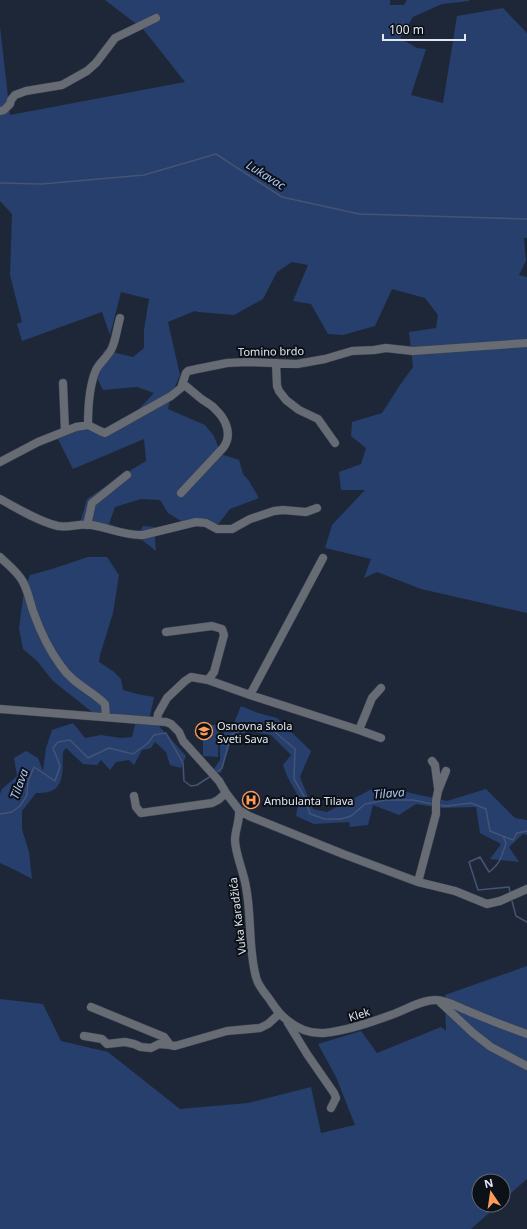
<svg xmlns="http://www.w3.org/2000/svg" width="527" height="1229" font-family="'Noto Sans',sans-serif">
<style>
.green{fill:#273f6c}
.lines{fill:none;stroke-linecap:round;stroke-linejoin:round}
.stream{stroke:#455474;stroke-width:1.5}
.minor-casing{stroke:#394251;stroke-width:9}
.minor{stroke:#666b74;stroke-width:8}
.labels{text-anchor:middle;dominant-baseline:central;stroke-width:4;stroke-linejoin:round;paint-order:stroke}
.street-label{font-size:11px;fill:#e2e8f3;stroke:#0c1017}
.poi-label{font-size:11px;fill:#e2e8f3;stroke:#0c1017;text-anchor:start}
.water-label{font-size:12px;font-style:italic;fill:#adc6f3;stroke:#0c1017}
</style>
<rect width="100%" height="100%" fill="#1e2737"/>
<path class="green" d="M105,0H390V5H404L407,0H469V1L442,4L413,17L400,38L417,48L426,49L411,95L443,103L457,16L503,8L527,33V238H524L526,261L519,275L527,277V613L421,589L377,572L364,578L371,559L325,548L332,525L365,490H341L339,472L361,464L366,448L351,436L352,422L382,413L400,385L413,367L409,332L436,328L438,315L425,298L392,289L375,326L343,335L328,334L311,304L293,301L308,265L292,262L277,272L263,299L234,315L198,312L195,311L168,322L180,375L171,396L168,409L205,425L214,436L221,454L239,460L243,474L249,481L259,498L230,509L216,527L189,526L168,513L160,500L141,499L115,507L109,524L139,534L143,526L154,527L156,551L142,540L79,527L87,499L116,479L146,461L144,439L73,469L58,439L88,427L98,435L134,414L154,393L137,387L103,390L96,376L104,350L133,357L144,348V330L149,299L121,292L110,335L102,312L22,341L17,324L22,322L10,275L12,214L0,201V27L10,115L185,82L143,29Z
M88,557H107L119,575L113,613L100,655L99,662L113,671L121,679L123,690L137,694L154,697L150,716L186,756L181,768L170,765L166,752L155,742L151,748L142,750L134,765L129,760L116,762L110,770L101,760L97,765L83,764L66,748L63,752C62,763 65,781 55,789C50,793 41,793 36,793L22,811V829L29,852L32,879L13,869L0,863V794L2,789L17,776L14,758L26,751L38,758L43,771L46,748L52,730L73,723L85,738L101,735L121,738L132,737L137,716L92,712L53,681L37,661L23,649L19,628L24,591L30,575L52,569Z
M241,706L258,713L277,718L311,751L300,777L313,809L327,812L372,789L380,797H393L398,788L406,792L447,801L486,789L515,818L527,820V835L523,834L509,847L519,862L490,859L501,844L480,833L476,807L442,808L416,804L399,815L373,805L368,825L350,827L349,822L314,824L296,816L299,798L287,776L283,765L291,755L271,735L249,731L232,738L221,773L213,770L220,760V737L234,723Z
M203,725H219L218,757L203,756Z
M527,966V1179L503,1200V1181H479V1205H498L471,1229H0V999L43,1004L61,1041L108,1052L180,1109L248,1103L311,1087L321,1133L355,1125L336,1077L318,1044L361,1031L377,1053L441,1027L446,1031L445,995Z"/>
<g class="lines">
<path class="stream" d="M0,183L42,184L144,175L216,154L282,197L359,214L527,219
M216,773L222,768L231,735L253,724L268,726L295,749L294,779L304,796L310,814L325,819H341L351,816L365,804L386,800H413L432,804
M438,805L447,806L471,803L486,809L490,831L513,840L517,833L527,831
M0,814L12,812L20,806L27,795L28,781L34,767L55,781L60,766L53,748L58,742L70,740L88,758L109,748L133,754L148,743L154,735L166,733L183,763L184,781L191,786L197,785L211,776
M503,836L506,843C502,856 500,864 489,872L480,857L469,862L478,890L509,887L510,892
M512,901L516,916L527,922"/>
<g class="minor-casing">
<path id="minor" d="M0,111L4,110L10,104L11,100L15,95L26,91L62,85L87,71L96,63L115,38L156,18
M276,363L277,386L279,391L286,400L299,410L318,419L335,443
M63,383L65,431
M88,425C88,408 89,386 96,370C100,362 108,357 112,348C116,339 117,328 120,318
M0,462L38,442L76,427L88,425L100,431L105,433L171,396L181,388L186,373L188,371L197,369L227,363L247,362L297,364L325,359L352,351L374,350L386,348L413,351L527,343
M181,493L223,448C233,435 226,419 215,409C212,405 207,403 203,400C196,395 190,389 183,384
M0,499C17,508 39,522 58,526C70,528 80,523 92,525C109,528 126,536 143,535L196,522L206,523L217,529H232L250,519L274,511L283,510L306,512L317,508
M87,525L92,503L127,475
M0,557C8,565 18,572 23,582C28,591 30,602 33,611C40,631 49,650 61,666C72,683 92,691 105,704L106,717
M208,680L250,695L323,558
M250,695L359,730L381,738
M0,709L166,722L171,724L179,732L183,741L219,781L226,793L239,810L249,816L343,854L418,882L455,891L487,904L500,901L527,889
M157,721L158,714L167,698L185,681L191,677L208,680L214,672L224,635L222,629L212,626L166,632
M359,730L372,698L381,688
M432,761L435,765L438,788
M134,796L136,807L141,813L212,803L218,800L226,793
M239,810C240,821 235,830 235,840C235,853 244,873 246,887C252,917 248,948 256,977C258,986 265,993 270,1000C276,1009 279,1014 287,1020C298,1029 310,1034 324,1033C346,1031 369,1023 391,1015C405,1010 421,1000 436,1000C447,1000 458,1007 468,1011C487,1019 507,1027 527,1034
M418,882L436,814V801L438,791L446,771
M440,1002L473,1033L491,1047L527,1066
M91,1007L164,1037L170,1045L175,1046L227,1031L260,1028L268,1024L279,1014
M288,1023L307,1054L334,1093L336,1098L331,1108
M84,1036L102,1039L107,1044L125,1042L134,1044L141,1047L151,1048L159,1044L170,1045"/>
</g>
<use href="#minor" class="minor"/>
</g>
<defs>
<g id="school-ring" transform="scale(0.9)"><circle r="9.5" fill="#0c1017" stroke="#ff9b5a" stroke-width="1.5"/><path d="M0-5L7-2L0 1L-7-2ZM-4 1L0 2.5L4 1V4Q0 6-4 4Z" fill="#ff9b5a"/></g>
<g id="hospital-ring" transform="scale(0.9)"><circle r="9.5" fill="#0c1017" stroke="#ff9b5a" stroke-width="1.5"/><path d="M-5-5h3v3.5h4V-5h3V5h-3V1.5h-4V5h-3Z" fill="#ff9b5a"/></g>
</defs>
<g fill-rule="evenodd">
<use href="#school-ring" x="204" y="731"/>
<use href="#hospital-ring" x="251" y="800"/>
</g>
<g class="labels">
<g class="street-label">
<text transform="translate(271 351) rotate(-1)">Tomino brdo</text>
<text transform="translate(237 916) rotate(-97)">Vuka Karadžića</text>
<text transform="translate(359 1014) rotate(-17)">Klek</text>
</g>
<g class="poi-label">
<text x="217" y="725">Osnovna škola<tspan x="217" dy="13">Sveti Sava</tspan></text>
<text x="264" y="800">Ambulanta Tilava</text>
</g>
<g class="water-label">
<text transform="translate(266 175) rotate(32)">Lukavac</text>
<text transform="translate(19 784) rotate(-70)">Tilava</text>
<text transform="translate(389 793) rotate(-5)">Tilava</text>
</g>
</g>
<g transform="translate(491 1193) rotate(347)"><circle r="19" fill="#0c1017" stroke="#62666f"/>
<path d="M0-3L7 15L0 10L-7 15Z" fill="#ff9b5a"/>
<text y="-6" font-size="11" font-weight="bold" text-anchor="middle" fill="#e2e8f3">N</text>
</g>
<path d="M383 34v6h82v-6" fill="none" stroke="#e2e8f3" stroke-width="2"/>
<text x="389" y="34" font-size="12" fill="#e2e8f3" stroke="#0c1017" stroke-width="3" paint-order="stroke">100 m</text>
</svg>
